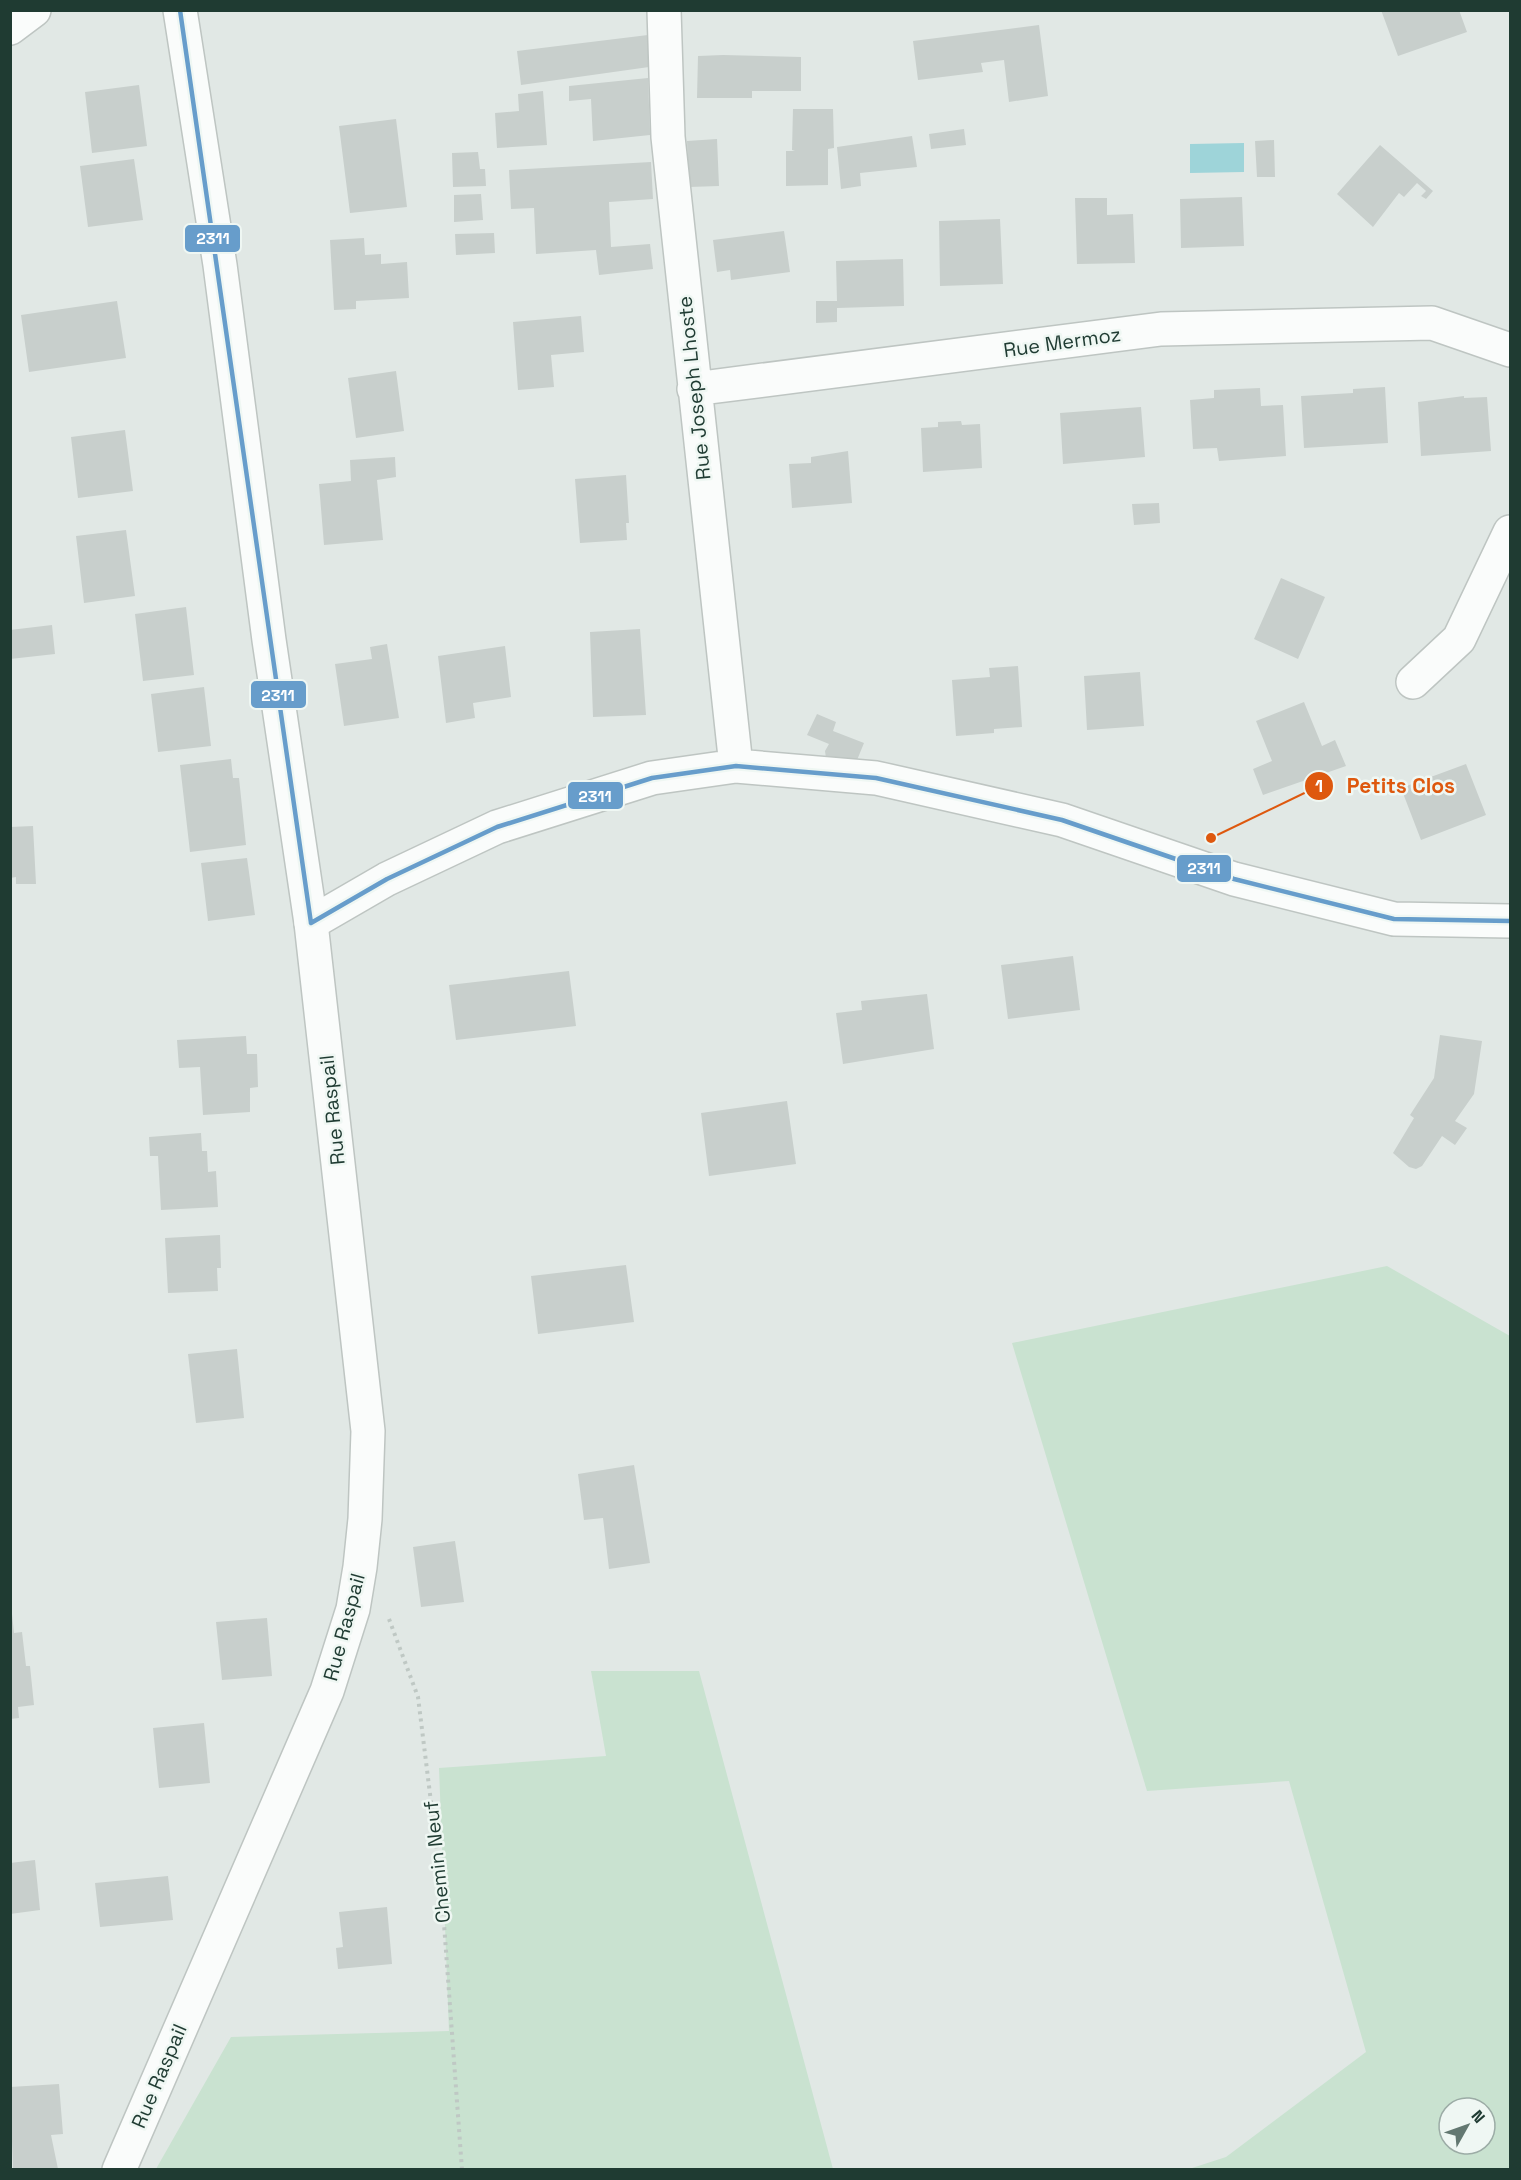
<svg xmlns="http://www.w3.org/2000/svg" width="1521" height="2180" font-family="'Space Grotesk',sans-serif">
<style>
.green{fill:#c9e2d0;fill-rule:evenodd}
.water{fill:#9ed4d9}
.building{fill:#c8cfcc}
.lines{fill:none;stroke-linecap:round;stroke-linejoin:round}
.minor-casing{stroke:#bec5c2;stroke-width:36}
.tertiary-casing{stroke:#bec5c2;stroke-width:36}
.path{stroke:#bfc8c4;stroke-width:4;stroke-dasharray:3 4.5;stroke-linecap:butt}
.minor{stroke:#fafcfb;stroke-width:33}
.tertiary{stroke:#fafcfb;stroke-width:33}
.bus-1-casing{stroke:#eff7f3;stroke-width:9}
.bus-1{stroke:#679dcb;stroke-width:4.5}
.labels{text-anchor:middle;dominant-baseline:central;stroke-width:5;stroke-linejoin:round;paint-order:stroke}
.street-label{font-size:20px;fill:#1f3b32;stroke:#eff7f3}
.leader{fill:none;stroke:#de580e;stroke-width:2}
.callout-dot{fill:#de580e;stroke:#eff7f3;stroke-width:2}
.mark-label{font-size:18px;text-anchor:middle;font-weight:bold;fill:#fff}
.callout-label{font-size:21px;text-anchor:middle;font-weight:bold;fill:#de580e;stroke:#eff7f3;stroke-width:5;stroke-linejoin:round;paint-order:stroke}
.line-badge{stroke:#eff7f3;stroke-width:2}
.badge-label{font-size:16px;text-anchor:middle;font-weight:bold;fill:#fff}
</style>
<rect width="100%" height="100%" fill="#e1e8e5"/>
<path class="green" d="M1387,1266L1510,1336V2169H1189L1226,2157L1366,2052L1289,1781L1147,1791L1012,1343ZM1449,2108H1485V2144H1449Z
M591,1671H699L833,2169H156L231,2037L449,2031L439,1768L606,1756Z"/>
<path class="water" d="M1244,143V172L1190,173V144Z"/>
<path class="building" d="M1381,10H1459L1467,32L1398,56Z
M1039,25L1048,96L1009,102L1004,60L981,63L983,72L918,80L913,41Z
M648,35L649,67L521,85L517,51Z
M723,55L801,57V91H752V98H697L698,56Z
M648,78L650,135L593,141L591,99L569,101V86Z
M139,85L147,146L92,153L85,92Z
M543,91L547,145L497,148L495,113L519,111L518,94Z
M793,109H833L834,148L828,149V185L786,186V151H795L792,150Z
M396,119L407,207L350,213L339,126Z
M964,129L966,145L931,149L929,134Z
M912,136L917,167L860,173L861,186L841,189L837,147Z
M717,139L719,186L689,187L687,141Z
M1274,140L1275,177H1257L1255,141Z
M1380,145L1433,191L1426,199L1421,196L1426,191L1417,183L1404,197L1399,193L1373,227L1337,194Z
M478,152L480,169H485L486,186L453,187L452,153Z
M134,159L143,220L88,227L80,166Z
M651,162L653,199L609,202L611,247L650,244L653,269L599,275L596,250L536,254L534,208L511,209L509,170Z
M481,194L483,220L454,222V195Z
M1242,197L1244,246L1181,248L1180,199Z
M1075,198H1107V215L1133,214L1135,263L1077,264Z
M1000,219L1003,284L940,286L939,221Z
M784,231L790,272L731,280L730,270L717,272L713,240Z
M494,233L495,253L456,255L455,234Z
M364,238L365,255L381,254V264L407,262L409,298L356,301V309L334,310L330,240Z
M903,259L904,306L837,308V322L816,323V301H837L836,261Z
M117,301L126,358L29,372L21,315Z
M581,316L584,352L551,355L554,387L518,390L513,322Z
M396,371L404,431L356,438L348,378Z
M1385,387L1388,443L1304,448L1301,396L1353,393V389Z
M1260,388L1261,406L1283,405L1286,456L1219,461L1217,448L1193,449L1190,400L1214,398V390Z
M1464,396V398L1487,397L1491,451L1421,456L1418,402Z
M1141,407L1145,457L1063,464L1060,413Z
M961,421L962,425L980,424L982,468L923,472L921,428L938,427V422Z
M125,430L133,491L78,498L71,437Z
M848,451L852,503L792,508L789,464L811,463V457Z
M395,457L396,477L377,480L383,540L324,545L319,484L351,481L350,460Z
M626,475L629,523H626L627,540L580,543L575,479Z
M1159,503L1160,523L1134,525L1132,504Z
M126,530L135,596L84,603L76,536Z
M1281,578L1325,597L1298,659L1254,639Z
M186,607L194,675L143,681L135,614Z
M52,625L55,654L10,659V630Z
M640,629L646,715L593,717L590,632Z
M387,644L399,718L344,726L335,664L372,659L370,647Z
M505,646L511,697L473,703L475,718L446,723L438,656Z
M1018,666L1022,727L994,729V733L956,736L952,680L990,677L989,668Z
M1140,672L1144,726L1087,730L1084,676Z
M204,687L211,746L158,752L151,694Z
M1304,702L1322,746L1335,740L1346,766L1263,795L1253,769L1272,761L1256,721Z
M817,714L836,722L833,731L864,743L853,770L826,758L825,751L829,744L807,735Z
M231,759L233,778H239L246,845L190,852L180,765Z
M1466,764L1486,815L1421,840L1401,788Z
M33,826L36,884H16V877L10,878V827Z
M247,858L255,915L208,921L201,863Z
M1073,956L1080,1010L1008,1019L1001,965Z
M569,971L576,1026L456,1040L449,985Z
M927,994L934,1049L843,1064L836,1013L862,1010L861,1001Z
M1440,1035L1482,1041L1474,1094L1455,1121L1467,1128L1455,1145L1442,1136L1422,1166L1416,1169L1409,1167L1393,1153L1414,1118L1410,1115L1434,1078Z
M246,1036L247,1054H257L258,1087L250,1088V1112L203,1115L200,1067L179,1068L177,1040Z
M787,1101L796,1164L709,1176L701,1113Z
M201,1133L202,1151H207L208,1172L216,1171L218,1207L161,1210L158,1156H150L149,1137Z
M220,1235L221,1268H217L218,1291L168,1293L165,1238Z
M626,1265L634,1322L538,1334L531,1276Z
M237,1349L244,1418L196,1423L188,1354Z
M634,1465L650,1563L609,1569L603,1518L584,1520L578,1474Z
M455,1541L464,1602L421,1607L413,1547Z
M12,1614L14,1633L22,1632L26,1666H30L34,1705L18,1707L19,1718L10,1719Z
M267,1618L272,1676L222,1680L216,1622Z
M204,1723L210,1783L159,1788L153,1728Z
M35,1860L40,1910L10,1914V1863Z
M168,1876L173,1920L100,1927L95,1883Z
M387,1907L392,1964L338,1969L336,1948L343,1947L339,1912Z
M59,2084L63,2134L51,2135L58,2169H13L10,2087Z"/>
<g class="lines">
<g class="minor-casing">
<path id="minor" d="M664,10L668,137L736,766
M10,28L34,10
M694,389L1161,329L1432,323L1510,350
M1413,682L1459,639L1510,532
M311,923L387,879L497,827L652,778L736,766L876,778L1062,820L1234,879L1394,919L1510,921"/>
</g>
<g class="tertiary-casing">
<path id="tertiary" d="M119,2170L327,1691L353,1609L360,1567L365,1519L368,1431L311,923L269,640L220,265L180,10"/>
</g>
<path class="path" d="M389,1619L418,1697L441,1883L462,2170"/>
<use href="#minor" class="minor"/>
<use href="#tertiary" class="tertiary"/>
<g class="bus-1-casing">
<path id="bus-1" d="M180,10L311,923
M311,923L387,879L497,827L652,778L736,766L876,778L1062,820L1234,879L1394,919L1510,921"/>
</g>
<use href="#bus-1" class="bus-1"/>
</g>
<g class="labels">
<g class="street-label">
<text transform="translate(1062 342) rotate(-8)">Rue Mermoz</text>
<text transform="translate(694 388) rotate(-96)">Rue Joseph Lhoste</text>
<text transform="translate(332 1110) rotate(-96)">Rue Raspail</text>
<text transform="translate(344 1627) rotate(-75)">Rue Raspail</text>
<text transform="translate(437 1862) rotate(-96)">Chemin Neuf</text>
<text transform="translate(159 2076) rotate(-67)">Rue Raspail</text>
</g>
</g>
<path class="leader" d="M1211 838L1319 786"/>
<g class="callout-dot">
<circle cx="1211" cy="838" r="6"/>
<circle cx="1319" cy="786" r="15"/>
</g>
<g class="mark-label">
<text x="1319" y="792">1</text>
</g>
<g class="callout-label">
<text x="1401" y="793">Petits Clos</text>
</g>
<g class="line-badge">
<rect x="184" y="224" width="57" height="29" rx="6" fill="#679dcb"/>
<rect x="250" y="680" width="57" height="29" rx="6" fill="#679dcb"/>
<rect x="567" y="781" width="57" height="29" rx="6" fill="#679dcb"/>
<rect x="1176" y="854" width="56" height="29" rx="6" fill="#679dcb"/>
</g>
<g class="badge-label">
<text x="213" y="244">2311</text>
<text x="278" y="701">2311</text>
<text x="595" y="802">2311</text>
<text x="1204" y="874">2311</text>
</g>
<rect width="1521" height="2180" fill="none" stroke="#1f3b32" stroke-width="24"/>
<g transform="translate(1467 2126) rotate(50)"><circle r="28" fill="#eff7f3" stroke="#9caca6" stroke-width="1.5"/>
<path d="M0-4.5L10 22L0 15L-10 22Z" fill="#637871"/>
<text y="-9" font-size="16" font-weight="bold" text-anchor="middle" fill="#1f3b32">N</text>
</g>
</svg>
